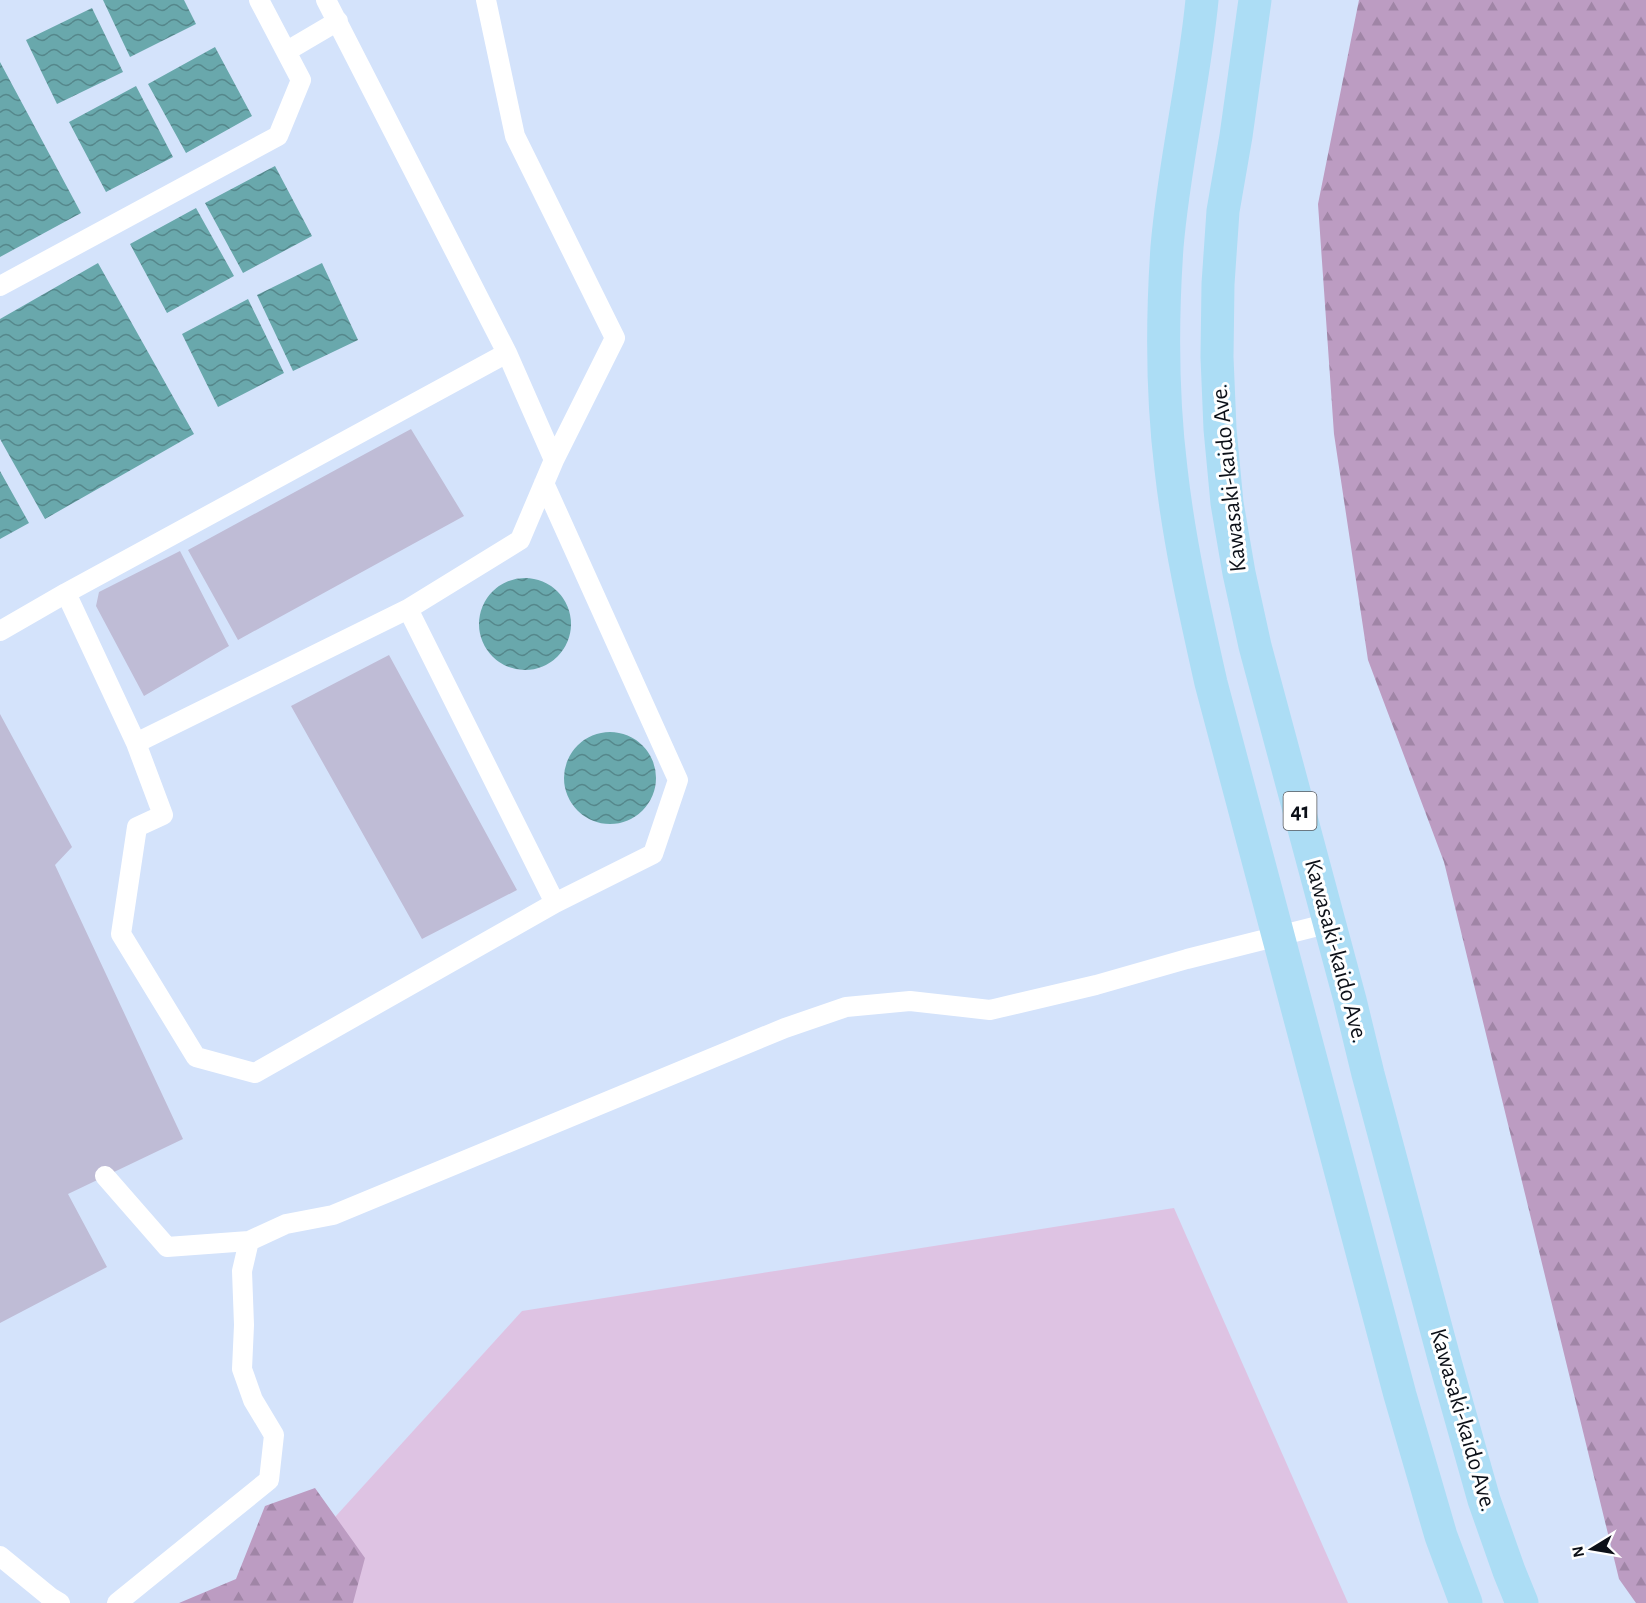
<svg xmlns="http://www.w3.org/2000/svg" width="1646" height="1603" font-family="'Alegreya Sans',sans-serif">
<style>
.green{fill:#dec3e3}
.forest{fill:url(#forest-firs)}
.water{fill:url(#water-waves)}
.building{fill:#bfbcd6}
.lines{fill:none;stroke-linecap:round;stroke-linejoin:round}
.lane{stroke:#fff;stroke-width:20}
.primary{stroke:#acddf5;stroke-width:33}
.labels{text-anchor:middle;dominant-baseline:central;stroke-width:6;stroke-linejoin:round;paint-order:stroke}
.shield{fill:#fff;stroke:#55585d;stroke-width:1.5}
.shield-label{font-size:22px;font-weight:bold;fill:#0c1018}
.street-label{font-size:24px;fill:#0c1018;stroke:#fff}
</style>
<defs>
<pattern id="forest-firs" width="22" height="20" patternUnits="userSpaceOnUse" patternTransform="scale(1.5)"><rect width="22" height="20" fill="#bc9cc2"/><path d="M5 1l3.5 6h-7zM16 11l3.5 6h-7z" fill="#a085a6"/></pattern>
<pattern id="water-waves" width="16" height="10" patternUnits="userSpaceOnUse" patternTransform="scale(1.5)"><rect width="16" height="10" fill="#69a8ac"/><path d="M0 5q4-4 8 0t8 0" fill="none" stroke="#55878b"/></pattern>
</defs>
<rect width="100%" height="100%" fill="#d4e3fb"/>
<path class="green" d="M1174,1208L1348,1603H257L522,1311Z"/>
<path class="forest" d="M1359,0H1646V1603H1636L1619,1579L1444,862L1368,660L1334,434L1318,204Z
M315,1488L365,1558L353,1603H179L236,1579L265,1506Z"/>
<path class="water" d="M103,0H184L196,24L130,57Z
M92,8L123,72L57,104L26,40Z
M215,47L252,116L186,153L148,84Z
M0,62L81,213L0,257Z
M136,86L173,157L106,192L69,122Z
M275,166L312,236L243,273L205,203Z
M196,208L234,276L167,313L130,244Z
M98,263L194,434L45,519L0,439V319Z
M322,263L358,340L293,371L257,295Z
M248,299L284,373L218,407L182,334Z
M0,471L29,523L0,539Z
M479 624a46 46 0 1 1 92 0a46 46 0 1 1-92 0Z
M564 778a46 46 0 1 1 92 0a46 46 0 1 1-92 0Z"/>
<path class="building" d="M411,429L464,516L238,640L188,550Z
M180,551L229,646L144,696L96,606L99,592Z
M389,655L517,890L422,939L291,706Z
M0,714L72,847L55,865L183,1139L68,1194L107,1267L0,1323Z"/>
<g class="lines">
<path class="lane" d="M486,0L515,136L615,338L554,460
M287,51L338,21
M0,286L278,136L301,80L259,0
M66,593L136,743L408,609L520,540L554,460L507,353L326,0
M408,609L555,903
M0,631L66,593L507,353
M136,743L163,815L137,827L121,934L196,1057L255,1073L555,903L653,854L678,780L544,483
M105,1176L167,1247L249,1241
M0,1556L50,1597L60,1603
M117,1603L269,1480L274,1435L253,1400L242,1369L244,1325L242,1271L249,1241L286,1224L333,1215L785,1028L846,1007L910,1001L990,1010L1096,985L1187,959L1330,923"/>
<path class="primary" d="M1202,0C1194,83 1174,164 1167,247C1162,320 1162,396 1171,469C1179,541 1195,612 1211,683L1400,1395L1441,1536L1466,1603
M1255,0L1236,136L1223,211L1218,284L1217,357L1220,429L1227,503L1239,573L1255,646L1350,1000L1368,1074L1444,1358L1484,1500L1509,1571L1522,1603"/>
</g>
<g class="labels">
<rect class="shield" x="1283.5" y="792" width="33" height="38" rx="4.5"/>
<g class="shield-label">
<text x="1300" y="811">41</text>
</g>
<g class="street-label">
<text transform="translate(1229 478) rotate(-96)">Kawasaki-kaido Ave.</text>
<text transform="translate(1336 951) rotate(75)">Kawasaki-kaido Ave.</text>
<text transform="translate(1463 1420) rotate(74)">Kawasaki-kaido Ave.</text>
</g>
</g>
<g transform="translate(1592 1549) rotate(259)" stroke="#ffffff" stroke-width="4.5" paint-order="stroke">
<path d="M0-4.5L10 22L0 15L-10 22Z" fill="#0c1018"/>
<text y="-9" font-size="16" font-weight="bold" text-anchor="middle" fill="#0c1018">N</text>
</g>
</svg>
